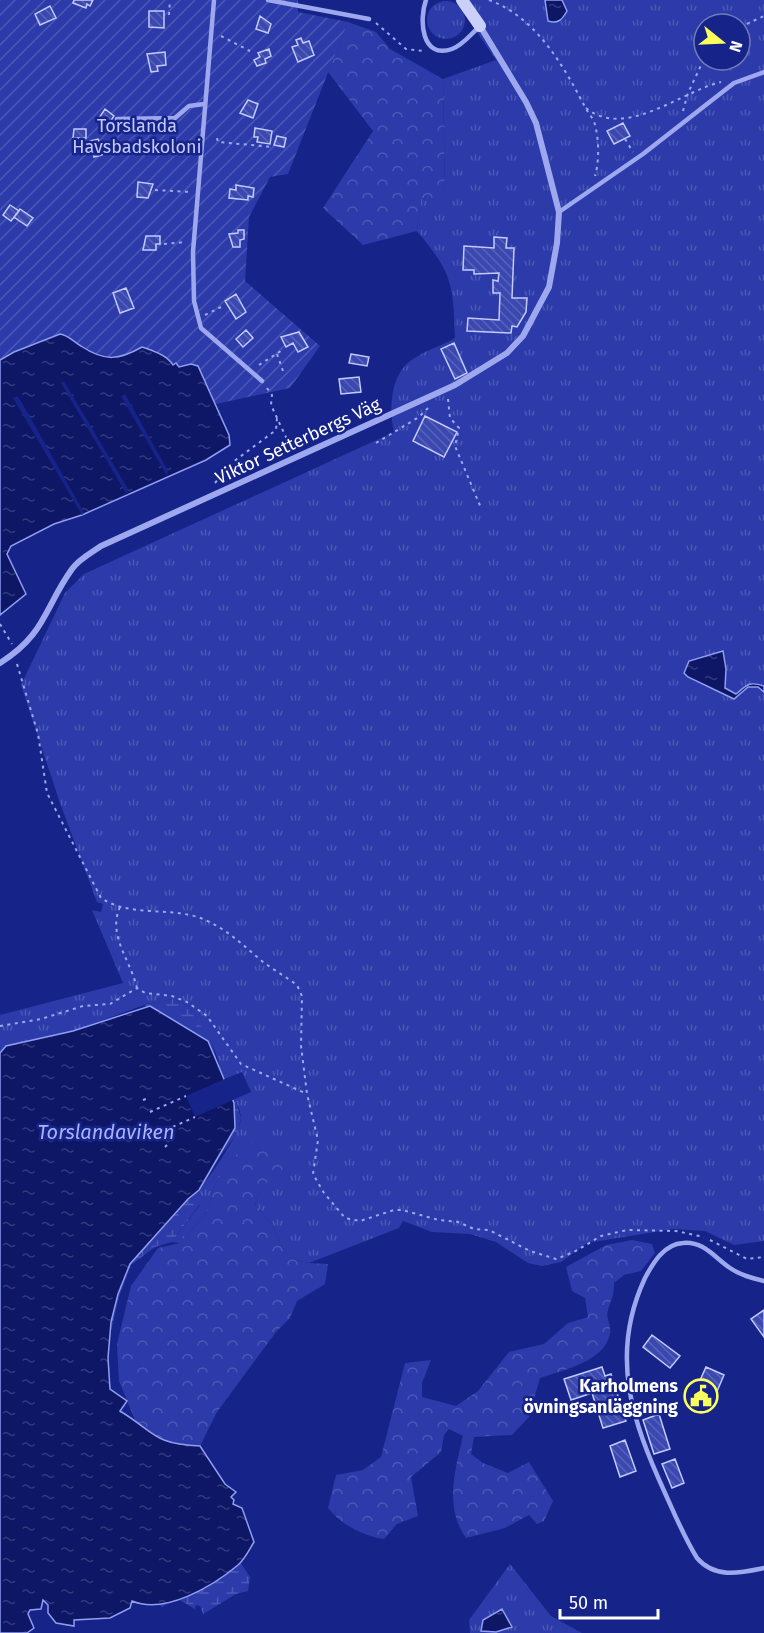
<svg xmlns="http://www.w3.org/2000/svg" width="764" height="1633" font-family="'Fira Sans',sans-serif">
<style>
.grass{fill:url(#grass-tufts);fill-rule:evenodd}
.forest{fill:url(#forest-crowns)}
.wetland{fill:url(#wetland-marsh)}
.garden{fill:url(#garden-furrows)}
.water{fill:url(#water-ripples);stroke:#909df1;stroke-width:1.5}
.pier{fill:#162389}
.building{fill:url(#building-back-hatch);stroke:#c3cafa;stroke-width:1.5}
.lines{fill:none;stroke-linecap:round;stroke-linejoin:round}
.path{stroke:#9da8ee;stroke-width:2;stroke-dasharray:3 4.5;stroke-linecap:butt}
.lane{stroke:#9da8ee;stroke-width:4.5}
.street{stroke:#9da8ee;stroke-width:6}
.secondary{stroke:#cbd0fa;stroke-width:12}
.labels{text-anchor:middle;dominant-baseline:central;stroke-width:5;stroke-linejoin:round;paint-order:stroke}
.park-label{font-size:18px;fill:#c3cafa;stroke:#162389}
.street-label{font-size:18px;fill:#fff;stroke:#162389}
.poi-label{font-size:18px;font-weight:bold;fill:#fff;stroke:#162389;text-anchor:end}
.water-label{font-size:20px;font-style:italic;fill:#a9b3f6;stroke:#162389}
</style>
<defs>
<pattern id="grass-tufts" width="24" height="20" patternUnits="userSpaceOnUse" patternTransform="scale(1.5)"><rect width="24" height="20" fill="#2c3ba9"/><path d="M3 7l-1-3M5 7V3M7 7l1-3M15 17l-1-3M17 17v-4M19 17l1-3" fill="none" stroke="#4c58b6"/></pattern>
<pattern id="forest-crowns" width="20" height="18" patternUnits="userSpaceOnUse" patternTransform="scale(1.5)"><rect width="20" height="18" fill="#2c3ba9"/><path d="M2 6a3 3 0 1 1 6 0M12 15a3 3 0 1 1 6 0" fill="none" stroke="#4c58b6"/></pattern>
<pattern id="wetland-marsh" width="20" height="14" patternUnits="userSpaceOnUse" patternTransform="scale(1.5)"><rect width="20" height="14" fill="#2c3ba9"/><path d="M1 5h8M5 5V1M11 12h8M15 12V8" fill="none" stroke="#4c58b6"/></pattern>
<pattern id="garden-furrows" width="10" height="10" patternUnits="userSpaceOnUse" patternTransform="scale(1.5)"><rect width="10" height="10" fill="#2c3ba9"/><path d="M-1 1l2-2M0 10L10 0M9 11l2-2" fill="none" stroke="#4c58b6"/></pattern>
<pattern id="water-ripples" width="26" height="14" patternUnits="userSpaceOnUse" patternTransform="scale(1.5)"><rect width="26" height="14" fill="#0e1766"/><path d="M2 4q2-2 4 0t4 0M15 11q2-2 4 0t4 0" fill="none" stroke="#323a7d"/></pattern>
<pattern id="building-back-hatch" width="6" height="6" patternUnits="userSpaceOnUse" patternTransform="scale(1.5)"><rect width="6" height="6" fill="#3a48b0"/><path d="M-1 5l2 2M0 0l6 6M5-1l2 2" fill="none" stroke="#5863bc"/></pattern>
</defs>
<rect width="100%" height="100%" fill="#162389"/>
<path class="grass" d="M455,0H764V1241L734,1245L705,1231L673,1229L587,1243L561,1262L542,1266L528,1263L496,1242L470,1234L432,1232L403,1221L399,1228L309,1263L288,1258L271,1223L255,1204L263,1183L279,1178L217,1180L206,1213L180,1243L172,1242L200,1205L191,1198C203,1189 241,1133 241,1118C241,1112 237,1105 235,1099L251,1092L242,1072L222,1080L218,1059L211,1041L196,1021L195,1013L188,1006L173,999L147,1004L73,1031L7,1046L0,1053V1015L123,983L92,910L101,912L103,904L97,902L60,803L21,685L65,593L84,574L394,432C389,411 390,377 409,362C421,352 441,346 455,338C453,284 453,274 417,231L421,199L445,195L443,79L496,60ZM704,24H740V60H704Z
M427 20a19 19 0 1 1 38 0a19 19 0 1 1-38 0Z
M510,1564L551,1616L582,1633H470L469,1620Z"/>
<path class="forest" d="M348,22L376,32L390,49L443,79L445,196L421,199L417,231L363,245L323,208L373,131L328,72Z
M253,1142L281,1147L287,1163L279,1178L263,1184L255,1204L271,1223L288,1258L309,1263L328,1264L325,1284L297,1301L290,1318L276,1332L217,1412L200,1446L174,1445L157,1439L135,1420L119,1381L117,1344L131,1286L158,1248L180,1243L206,1213L217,1180L231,1159Z
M632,1240L652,1244L655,1253L641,1271L624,1275L614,1283C614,1297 611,1299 608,1310C605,1318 612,1326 610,1334C604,1362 563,1370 540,1378L529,1417L512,1435L474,1437L471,1454L483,1463L508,1473L529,1462L553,1501L544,1521L537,1524L529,1515L505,1528L466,1538C444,1507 455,1470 463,1436L449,1429L444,1435L441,1452L411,1477L418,1516L397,1524L384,1539C364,1536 341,1525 328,1508L336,1475L363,1470L381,1457L405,1363L431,1360L422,1383V1397L456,1406L478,1391L509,1352L544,1344L568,1323L588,1317L585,1298L572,1291L566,1267L606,1245Z"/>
<path class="wetland" d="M173,999L188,1006L195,1013L197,1021L211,1041L220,1071L140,1011L147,1004Z
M235,1099L241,1118L238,1132L220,1156L200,1191L191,1198L200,1204L172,1242L155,1247L131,1265L119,1297L107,1349L102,1315L213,1110Z
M236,1556L250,1577L248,1591L236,1594L203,1614L200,1606L196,1605L195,1609L178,1599L162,1607L159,1604Z"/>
<path class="garden" d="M0,0H298V12L348,22L288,174L270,177L249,217L245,281L320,346L290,388L216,404L198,366L178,367L155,350H137C111,369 80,346 54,336L0,360Z"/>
<path class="water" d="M545,0H562L567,11C562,20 558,24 548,21Z
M60,334C68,335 74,342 81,346C105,362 119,360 142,347C152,350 168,356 173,365L176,363L179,367L191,364L198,366L229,435L230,445L206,460L82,515L54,524L11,546L7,554L26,594L0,615V360L14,352Z
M723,651L726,669L725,688L736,694C747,685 749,681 764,686V692L758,687H748L734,699L688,677L684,673L689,661Z
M150,1006L208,1041L234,1103L235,1128L199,1190L188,1199L130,1264L118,1294L111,1322L108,1358L110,1389L127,1401L120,1411C156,1433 153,1444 200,1446L225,1484L236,1492L231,1497L234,1500L233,1504L242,1508L254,1542C249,1550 245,1559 238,1565C213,1586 165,1615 132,1601L130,1608L110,1618L74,1620V1626L56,1623L48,1613V1605L43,1600L41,1609L30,1610L28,1614L34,1628L27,1633H0V1053L6,1046L73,1031Z
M502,1609L512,1627L496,1632L481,1631L483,1620Z"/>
<path class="pier" d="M64,381L128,489L127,495L61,383Z
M125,394L168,471L167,476L121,396Z
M18,396L82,509L84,513L82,515L13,398Z
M227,1078L235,1099L195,1117L186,1096Z"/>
<path class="building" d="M74,0H93L90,6L87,4L86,8L73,3Z
M50,6L56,18L40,25L35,14Z
M149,11H164V28L149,27Z
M260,16L271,24L268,33L256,29Z
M301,38L303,43L309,41L314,55L298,62L292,47L298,45L296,40Z
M269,49L271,56L265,59L266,63L257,66L254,60L260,57L258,53Z
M165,52L166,65L157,66L158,71L151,72L147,54Z
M248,100L258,104L253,118L240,113Z
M105,109L114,116L106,128L97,121Z
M623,123L630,136L614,144L607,131Z
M255,128L272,131L270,144L257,142L258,137H254Z
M74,129H86V138H73Z
M277,136L286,138L284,147L274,145Z
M98,139L103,149L102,155L94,157L90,141Z
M138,182L153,184L148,198L137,197Z
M236,185L254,188L253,197L248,196V200L229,198L230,189L236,190Z
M10,205L19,211L11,221L3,215Z
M20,209L33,218L27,226L14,217Z
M238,230H244V239L240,240V247H233L229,234L238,233Z
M146,236H160V244H156V250H143Z
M494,237L507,238L506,248H514L512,298H527L526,312L517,327L512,326L511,333L467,331L468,318L499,320L500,293H493V280L498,281L499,273L474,274V270H463L464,246L494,248Z
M126,288L134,308L120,313L113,293Z
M236,294L246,312L236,319L225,301Z
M246,330L253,338L243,347L236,339Z
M299,332L308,347L298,352L293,343L286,347L281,337Z
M454,343L467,373L455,379L441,349Z
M351,354L369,357L367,366L349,363Z
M359,377L361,392L341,394L339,379Z
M425,416L457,432L444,457L413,441Z
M764,1310V1337L751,1319Z
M652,1335L680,1356L670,1368L643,1347Z
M602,1367L605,1376L611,1374L626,1421L603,1428L592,1393L571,1400L564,1379Z
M706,1367L724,1375L715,1396L697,1387Z
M659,1414L670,1449L654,1454L643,1420Z
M625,1440L636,1471L620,1477L610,1446Z
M675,1459L684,1483L672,1488L662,1464Z"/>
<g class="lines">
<path class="path" d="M489,0C535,17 562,63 584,105C588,113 595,120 596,129C599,143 599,163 595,176
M169,15L170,0
M376,23L406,49L423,51
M740,27L764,16
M221,36L250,51
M586,108C625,140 682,91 721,82
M683,111L688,93L704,59
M217,138L218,142L273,147
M625,139L633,152
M155,190L191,192
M164,244L186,242
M205,315L221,307
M277,354L283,371
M259,365L284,349
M267,388L272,395L271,405L291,448
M448,399L450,418L459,428L455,446L481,508
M376,443L419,417L428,408
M215,483L233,462L276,430L277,418
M0,624L12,644
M17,664L38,734L47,793L101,898C131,918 171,906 203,919C227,929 244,946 263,962C274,970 286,977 297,985L302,996L301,1046L307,1094L318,1140L313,1174L324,1193L345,1218L360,1221L394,1210H402L439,1220L458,1222L474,1229L489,1230L530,1251L556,1259L574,1252L601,1236L627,1230L676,1231L704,1237
M120,907C107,935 131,961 137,988
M0,1026L41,1019L83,1006L110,1004L137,988L145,993L172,996L187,1002L207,1016L241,1064L307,1094
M143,1100L146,1099
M150,1112L186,1096
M159,1133L195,1117
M160,1137L163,1135
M165,1147L167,1145
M710,1240L747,1259L764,1257"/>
<path class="lane" d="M214,0L193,252L194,301L201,328L262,381
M268,0L369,19
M426,0C419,19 421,60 452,49C463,45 470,35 478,28
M117,119L175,118L189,106L204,104
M559,212L643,154L734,83L764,72
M764,1281C752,1278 740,1275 730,1268C715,1258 704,1241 683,1243C664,1244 653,1263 645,1278C609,1355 632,1421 665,1493C675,1515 684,1537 697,1558C715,1579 740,1573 764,1568"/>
<path class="street" d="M0,663C46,634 44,608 72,569C79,559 91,553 101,546L455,385L507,353L523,336L549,287L557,243L559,212L536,123L526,102L480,26"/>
<path class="secondary" d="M462,0L480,26"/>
</g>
<defs>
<g id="civic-ring" transform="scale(1.725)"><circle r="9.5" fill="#162389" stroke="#f9ff5b" stroke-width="1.5"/><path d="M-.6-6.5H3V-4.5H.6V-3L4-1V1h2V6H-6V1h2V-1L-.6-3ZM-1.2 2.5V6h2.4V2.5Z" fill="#f9ff5b"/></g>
</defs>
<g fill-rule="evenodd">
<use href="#civic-ring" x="701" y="1396"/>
</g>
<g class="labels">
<g class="park-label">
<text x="137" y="126">Torslanda<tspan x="137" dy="21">Havsbadskoloni</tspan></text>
</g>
<g class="street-label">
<text transform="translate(298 441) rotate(-25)">Viktor Setterbergs Väg</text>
</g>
<g class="poi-label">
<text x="678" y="1386">Karholmens<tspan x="678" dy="21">övningsanläggning</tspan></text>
</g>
<g class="water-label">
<text x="106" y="1132">Torslandaviken</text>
</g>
</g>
<g transform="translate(722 42) rotate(108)"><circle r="28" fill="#162389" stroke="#737bb8" stroke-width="1.5"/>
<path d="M0-4.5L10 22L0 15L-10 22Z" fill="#f9ff5b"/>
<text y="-9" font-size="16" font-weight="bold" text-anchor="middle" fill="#ffffff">N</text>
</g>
<path d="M560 1609v9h98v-9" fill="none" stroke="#ffffff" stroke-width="3"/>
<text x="569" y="1609" font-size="18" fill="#ffffff" stroke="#162389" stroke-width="4.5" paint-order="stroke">50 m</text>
</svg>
